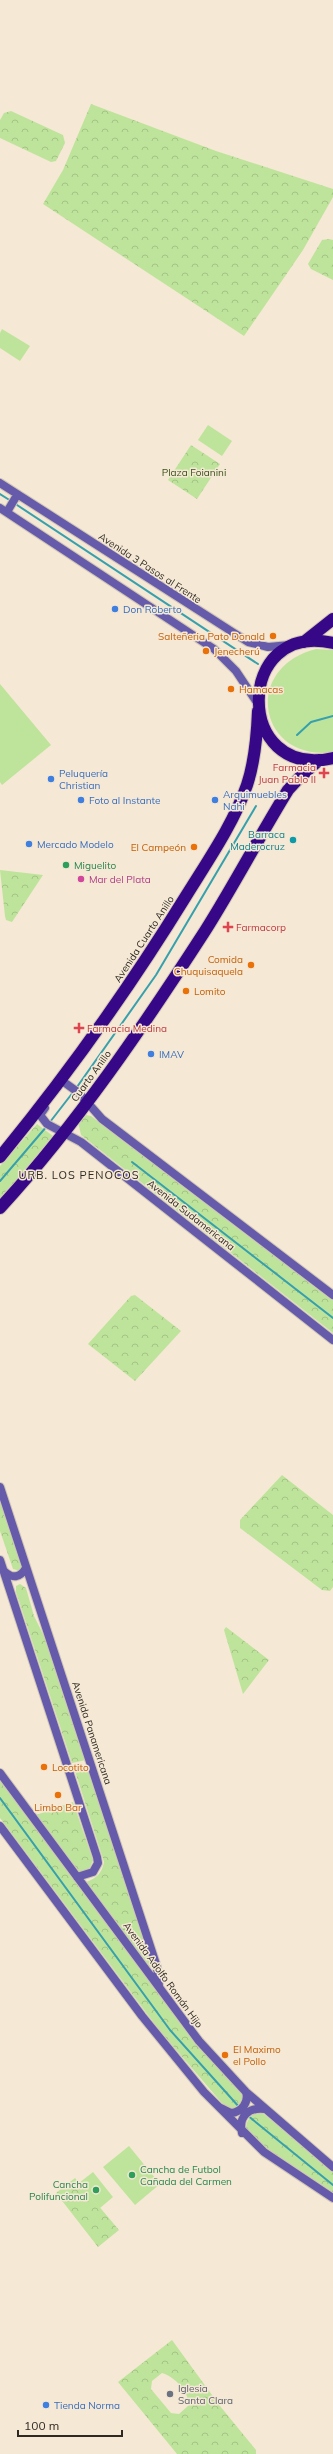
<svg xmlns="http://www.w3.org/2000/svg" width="333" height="2454" font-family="Mulish,sans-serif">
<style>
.grass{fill:#bee49b}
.park{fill:url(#park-crowns);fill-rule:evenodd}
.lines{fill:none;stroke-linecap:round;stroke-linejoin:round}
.stream{stroke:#37a0ad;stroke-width:2}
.secondary-casing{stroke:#d1c6b5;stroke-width:10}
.highway-casing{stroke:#d1c6b5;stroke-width:14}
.secondary{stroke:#655baa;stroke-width:8}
.highway{stroke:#360787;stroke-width:12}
.shop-dot{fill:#3f7fe0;stroke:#f5e8d5;stroke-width:1.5}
.food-dot{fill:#e8710a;stroke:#f5e8d5;stroke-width:1.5}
.health-dot{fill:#e0444e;stroke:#f5e8d5;stroke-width:1.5}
.culture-dot{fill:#0f9aa8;stroke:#f5e8d5;stroke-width:1.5}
.leisure-dot{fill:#2e9e5b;stroke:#f5e8d5;stroke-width:1.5}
.hotel-dot{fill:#d1479c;stroke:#f5e8d5;stroke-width:1.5}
.worship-dot{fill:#6b7280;stroke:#f5e8d5;stroke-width:1.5}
.labels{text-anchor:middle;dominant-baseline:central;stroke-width:3;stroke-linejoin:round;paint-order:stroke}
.park-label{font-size:10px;fill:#365017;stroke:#f5e8d5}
.street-label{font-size:10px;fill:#2e2a23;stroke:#f5e8d5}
.shop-label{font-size:10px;fill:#366cbe;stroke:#f5e8d5;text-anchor:start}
.food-label{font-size:10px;fill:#c56008;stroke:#f5e8d5;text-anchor:start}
.health-label{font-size:10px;fill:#be3a42;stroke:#f5e8d5;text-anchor:start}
.culture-label{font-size:10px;fill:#0d838f;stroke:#f5e8d5;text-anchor:end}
.leisure-label{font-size:10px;fill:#27864d;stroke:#f5e8d5;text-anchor:start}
.hotel-label{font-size:10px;fill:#b23c85;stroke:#f5e8d5;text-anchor:start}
.worship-label{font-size:10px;fill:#5b616d;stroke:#f5e8d5;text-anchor:start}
.neighbourhood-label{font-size:11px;letter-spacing:1px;fill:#2e2a23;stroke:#f5e8d5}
</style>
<defs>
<pattern id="park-crowns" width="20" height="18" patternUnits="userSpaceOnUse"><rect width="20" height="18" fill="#bee49b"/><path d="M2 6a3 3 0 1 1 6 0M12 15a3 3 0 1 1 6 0" fill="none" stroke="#a4c485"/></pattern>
</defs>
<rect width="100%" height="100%" fill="#f5e8d5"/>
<path class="grass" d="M2,329L30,346L20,361L0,348V333Z
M208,425L232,441L222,456L198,440Z
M316,649L333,650V752C259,762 241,668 316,649Z
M0,684L51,745L2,785L0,782Z
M129,2146L160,2184L135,2205L103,2167Z
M93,2172L113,2197L100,2208L79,2183Z"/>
<path class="park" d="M91,104L216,151L333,189V197L303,250L244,336L43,204L63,170Z
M11,111L63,135L65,143L56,161L51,162L0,138V120L4,113Z
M329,239L333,240V280L311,269L308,264L322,240Z
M191,445L220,464L197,499L168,480Z
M0,870L43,875L12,922L6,920L5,916Z
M86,1115L91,1116L333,1300V1333L81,1135L78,1122Z
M37,1124L53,1136L0,1203V1166Z
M135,1295L181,1331L135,1381L88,1344L131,1296Z
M282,1475L333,1515V1587L330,1591L322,1590L240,1528V1520Z
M0,1498L22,1564L20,1571L13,1569L0,1531Z
M20,1584L26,1588L34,1616L49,1646L86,1760L72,1763L16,1592V1586Z
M226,1627L269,1660L243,1694L224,1630Z
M87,1765L154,1966L150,1967L86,1882C97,1878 102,1873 104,1862L74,1768Z
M0,1779L246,2096L238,2110L227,2109L160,2031L0,1818Z
M73,1802L93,1860L89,1870L79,1872L36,1815Z
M260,2111L333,2169V2194L269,2152L246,2130C246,2119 251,2115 260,2111Z
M75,2178L119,2230L98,2247L56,2193Z
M172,2340L220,2406L256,2450V2454H177L118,2382ZM162,2373C174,2376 189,2392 189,2405L179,2414L171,2413L151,2389L152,2381Z"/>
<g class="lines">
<path class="stream" d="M0,494L11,501
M14,503L258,664
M297,735L311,722L333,716
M77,1087L156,975L256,806
M50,1122L74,1091
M132,1162L333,1318
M0,1181L47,1126
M0,1798L170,2030L240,2108
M247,2115L333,2185"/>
<g class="secondary-casing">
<path id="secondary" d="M0,483L248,642L268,647L290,645
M0,508L214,649L236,671L258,704
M7,512L17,495
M61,1080L79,1093L102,1119L333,1295
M45,1108L40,1115L47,1124L81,1142L333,1340
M0,1487C53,1647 105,1807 157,1967L159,1986
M0,1560L97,1857L98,1863L93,1872L77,1877
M4,1571C12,1579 20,1578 26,1568
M0,1773L199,2041L246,2092L333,2167
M0,1826L142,2016L204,2092L264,2152L333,2198
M221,2108L231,2113C242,2112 249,2102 246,2092
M242,2133C238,2116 249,2107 265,2109"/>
</g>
<g class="highway-casing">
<path id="highway" d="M304,642L333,619
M333,643C234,620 234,781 333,758
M0,1157C68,1074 130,987 186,896C207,862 234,823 247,785C255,761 257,736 258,711
M0,1208C77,1124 143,1027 205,931C234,885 259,837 288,790L300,777L319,760"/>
</g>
<use href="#secondary" class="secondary"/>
<use href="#highway" class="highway"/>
</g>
<g class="shop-dot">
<circle cx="115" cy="609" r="4"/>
<circle cx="51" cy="779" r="4"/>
<circle cx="81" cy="800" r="4"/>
<circle cx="215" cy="800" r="4"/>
<circle cx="29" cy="844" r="4"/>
<circle cx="151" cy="1054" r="4"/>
<circle cx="46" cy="2405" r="4"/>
</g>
<g class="food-dot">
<circle cx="273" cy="636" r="4"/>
<circle cx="206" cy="651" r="4"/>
<circle cx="231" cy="689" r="4"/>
<circle cx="194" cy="847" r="4"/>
<circle cx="251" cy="965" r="4"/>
<circle cx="186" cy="991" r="4"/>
<circle cx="44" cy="1767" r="4"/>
<circle cx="58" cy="1795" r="4"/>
<circle cx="225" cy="2055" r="4"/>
</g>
<g class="health-dot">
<path d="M322 767h4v4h4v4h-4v4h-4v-4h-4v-4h4z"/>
<path d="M226 921h4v4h4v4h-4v4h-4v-4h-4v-4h4z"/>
<path d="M77 1022h4v4h4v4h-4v4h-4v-4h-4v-4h4z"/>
</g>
<circle class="culture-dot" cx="293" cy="840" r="4"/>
<g class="leisure-dot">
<circle cx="66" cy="865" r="4"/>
<circle cx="132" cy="2175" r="4"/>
<circle cx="96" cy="2190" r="4"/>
</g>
<circle class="hotel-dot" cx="81" cy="879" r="4"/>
<circle class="worship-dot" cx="170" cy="2394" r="4"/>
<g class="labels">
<g class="park-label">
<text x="194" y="472">Plaza Foianini</text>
</g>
<g class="street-label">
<text transform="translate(150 568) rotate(33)">Avenida 3 Pasos al Frente</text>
<text transform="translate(144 939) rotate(-57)">Avenida Cuarto Anillo</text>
<text transform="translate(91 1076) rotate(-54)">Cuarto Anillo</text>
<text transform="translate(191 1215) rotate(38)">Avenida Sudamericana</text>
<text transform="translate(92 1733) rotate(72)">Avenida Panamericana</text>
<text transform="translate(163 1975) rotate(54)">Avenida Adolfo Román Hijo</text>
</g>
<g class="shop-label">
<text x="123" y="609">Don Roberto</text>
<text x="59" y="773">Peluquería<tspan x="59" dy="12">Christian</tspan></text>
<text x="223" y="794">Arquimuebles<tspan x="223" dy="12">Nahi</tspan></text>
<text x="89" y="800">Foto al Instante</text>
<text x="37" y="844">Mercado Modelo</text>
<text x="159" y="1054">IMAV</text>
<text x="54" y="2405">Tienda Norma</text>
</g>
<g class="food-label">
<text x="265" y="636" text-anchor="end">Salteñeria Pato Donald</text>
<text x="214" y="651">Jenecherú</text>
<text x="239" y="689">Hamacas</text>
<text x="186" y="847" text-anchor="end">El Campeón</text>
<text x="243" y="959" text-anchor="end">Comida<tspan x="243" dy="12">Chuquisaquela</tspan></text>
<text x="194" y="991">Lomito</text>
<text x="52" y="1767">Locotito</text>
<text x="58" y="1807" text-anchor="middle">Limbo Bar</text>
<text x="233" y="2049">El Maximo<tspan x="233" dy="12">el Pollo</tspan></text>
</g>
<g class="health-label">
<text x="316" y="767" text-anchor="end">Farmacia<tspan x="316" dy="12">Juan Pablo II</tspan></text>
<text x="236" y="927">Farmacorp</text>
<text x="87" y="1028">Farmacia Medina</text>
</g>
<g class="culture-label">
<text x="285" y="834">Barraca<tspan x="285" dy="12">Maderocruz</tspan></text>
</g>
<g class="leisure-label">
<text x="74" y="865">Miguelito</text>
<text x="140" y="2169">Cancha de Futbol<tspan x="140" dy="12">Cañada del Carmen</tspan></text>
<text x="88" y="2184" text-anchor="end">Cancha<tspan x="88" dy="12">Polifuncional</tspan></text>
</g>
<g class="hotel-label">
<text x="89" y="879">Mar del Plata</text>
</g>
<g class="worship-label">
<text x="178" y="2388">Iglesia<tspan x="178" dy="12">Santa Clara</tspan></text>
</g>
<g class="neighbourhood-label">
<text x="79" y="1175">URB. LOS PENOCOS</text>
</g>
</g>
<path d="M18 2430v6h104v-6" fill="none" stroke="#2e2a23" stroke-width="2"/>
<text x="24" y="2430" font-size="12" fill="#2e2a23" stroke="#f5e8d5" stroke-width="3" paint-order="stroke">100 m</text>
</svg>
